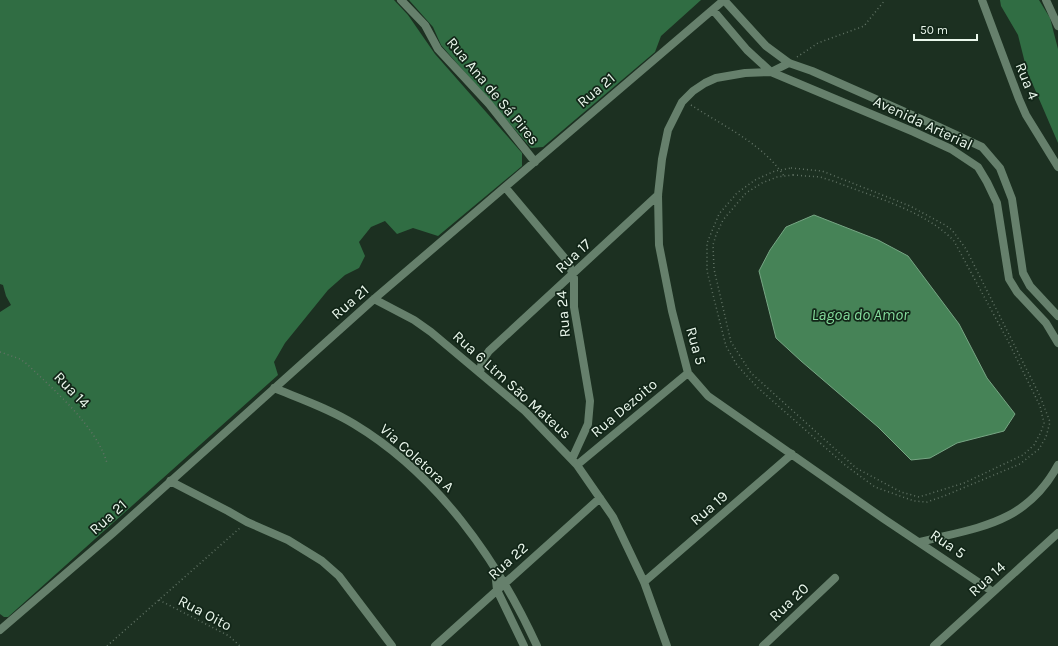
<svg xmlns="http://www.w3.org/2000/svg" width="1058" height="646" font-family="Karla,sans-serif">
<style>
.forest{fill:#306d43}
.water{fill:#468357;stroke:#77a684}
.lines{fill:none;stroke-linecap:round;stroke-linejoin:round}
.path{stroke:#617365;stroke-width:1.5;stroke-dasharray:1 3;stroke-linecap:butt}
.minor{stroke:#66806c;stroke-width:8}
.labels{text-anchor:middle;dominant-baseline:central;stroke-width:3.5;stroke-linejoin:round;paint-order:stroke}
.street-label{font-size:15px;fill:#eaf7ec;stroke:#122618}
.water-label{font-size:16px;font-style:italic;fill:#84dc9c;stroke:#122618}
</style>
<rect width="100%" height="100%" fill="#1c3021"/>
<path class="forest" d="M0,0H394L408,15L435,54L522,153V166L438,236L413,228L397,234L385,221L371,227L359,242L365,256L359,268L345,275L328,290L285,343L274,362L278,375L8,617H4L0,614V312L11,305L6,296L3,285L0,284Z
M409,0H701L661,36L655,52L543,147L531,148L441,45L433,27Z
M1000,0H1039L1050,18L1058,49V143L1027,71L1018,35L1001,6Z"/>
<path class="water" d="M814,215L878,240L908,256L959,324L987,378L1015,414L1004,431L957,443L930,458L911,460L878,427L801,361L776,338L759,271L770,250L786,227Z"/>
<g class="lines">
<path class="path" d="M797,57L818,43L864,26L885,0
M691,105C723,126 762,143 784,176
M791,168L822,171L910,206L945,225L952,230L966,249L1040,396L1050,422L1046,437L1039,449L1020,464L944,496L927,502L914,501L875,487L845,465L757,387L737,365L726,346L707,271V243L719,214L737,193L755,180L775,171Z
M793,175L820,177L833,181C871,196 926,211 954,241L1007,339L1040,406L1044,423L1041,432L1034,445L1023,455L964,483L919,497L901,492L856,468L751,373L731,342L714,269L713,245L716,235L723,220L746,193L762,183L777,177Z
M0,352L20,359L27,364C55,391 96,426 107,463
M159,600L229,636L240,646
M107,646L241,527"/>
<path class="minor" d="M401,0L425,25L438,49L489,104L535,162
M724,0L766,46L789,63L812,71L939,127L982,147L1000,168L1012,199L1023,273L1030,286L1058,316
M982,0L1019,99L1026,115L1058,167
M1046,0L1058,26
M713,10L747,50L771,72L914,132L951,149L978,167L987,182L997,203L1009,279L1017,292L1046,323L1058,343
M789,63L771,72L745,73L716,78L705,83L693,91L682,102L668,130L662,159L658,195L659,245L672,311L688,373L708,396L884,519L993,592
M505,187L568,262L574,278V307L590,401L588,424L572,459
M374,299L414,320L431,332L525,411L577,465L613,517L644,582L667,646
M480,373L482,361L489,351L658,195
M274,388C301,399 330,409 354,424C437,474 497,559 537,646
M577,465L688,373
M170,481L228,511L247,522L288,540L322,561L339,576L392,646
M920,542C979,527 1026,524 1058,465
M495,570L497,590L524,646
M644,582L792,454
M0,630L113,533L374,299L724,0
M435,646L600,498
M763,646L835,578
M934,646L1058,533"/>
</g>
<g class="labels">
<g class="street-label">
<text transform="translate(1027 81) rotate(68)">Rua 4</text>
<text transform="translate(596 90) rotate(-40)">Rua 21</text>
<text transform="translate(493 91) rotate(50)">Rua Ana de Sá Pires</text>
<text transform="translate(923 123) rotate(25)">Avenida Arterial</text>
<text transform="translate(573 256) rotate(-43)">Rua 17</text>
<text transform="translate(350 302) rotate(-41)">Rua 21</text>
<text transform="translate(563 314) rotate(-95)">Rua 24</text>
<text transform="translate(696 346) rotate(74)">Rua 5</text>
<text transform="translate(512 385) rotate(42)">Rua 6 Ltm São Mateus</text>
<text transform="translate(72 390) rotate(46)">Rua 14</text>
<text transform="translate(624 408) rotate(-40)">Rua Dezoito</text>
<text transform="translate(417 458) rotate(42)">Via Coletora A</text>
<text transform="translate(709 508) rotate(-41)">Rua 19</text>
<text transform="translate(108 517) rotate(-42)">Rua 21</text>
<text transform="translate(948 544) rotate(34)">Rua 5</text>
<text transform="translate(508 561) rotate(-42)">Rua 22</text>
<text transform="translate(987 579) rotate(-42)">Rua 14</text>
<text transform="translate(789 602) rotate(-43)">Rua 20</text>
<text transform="translate(205 613) rotate(28)">Rua Oito</text>
</g>
<g class="water-label">
<text x="860" y="314">Lagoa do Amor</text>
</g>
</g>
<path d="M914 34v6h63v-6" fill="none" stroke="#eaf7ec" stroke-width="2"/>
<text x="920" y="34" font-size="12" fill="#eaf7ec" stroke="#122618" stroke-width="3" paint-order="stroke">50 m</text>
</svg>
